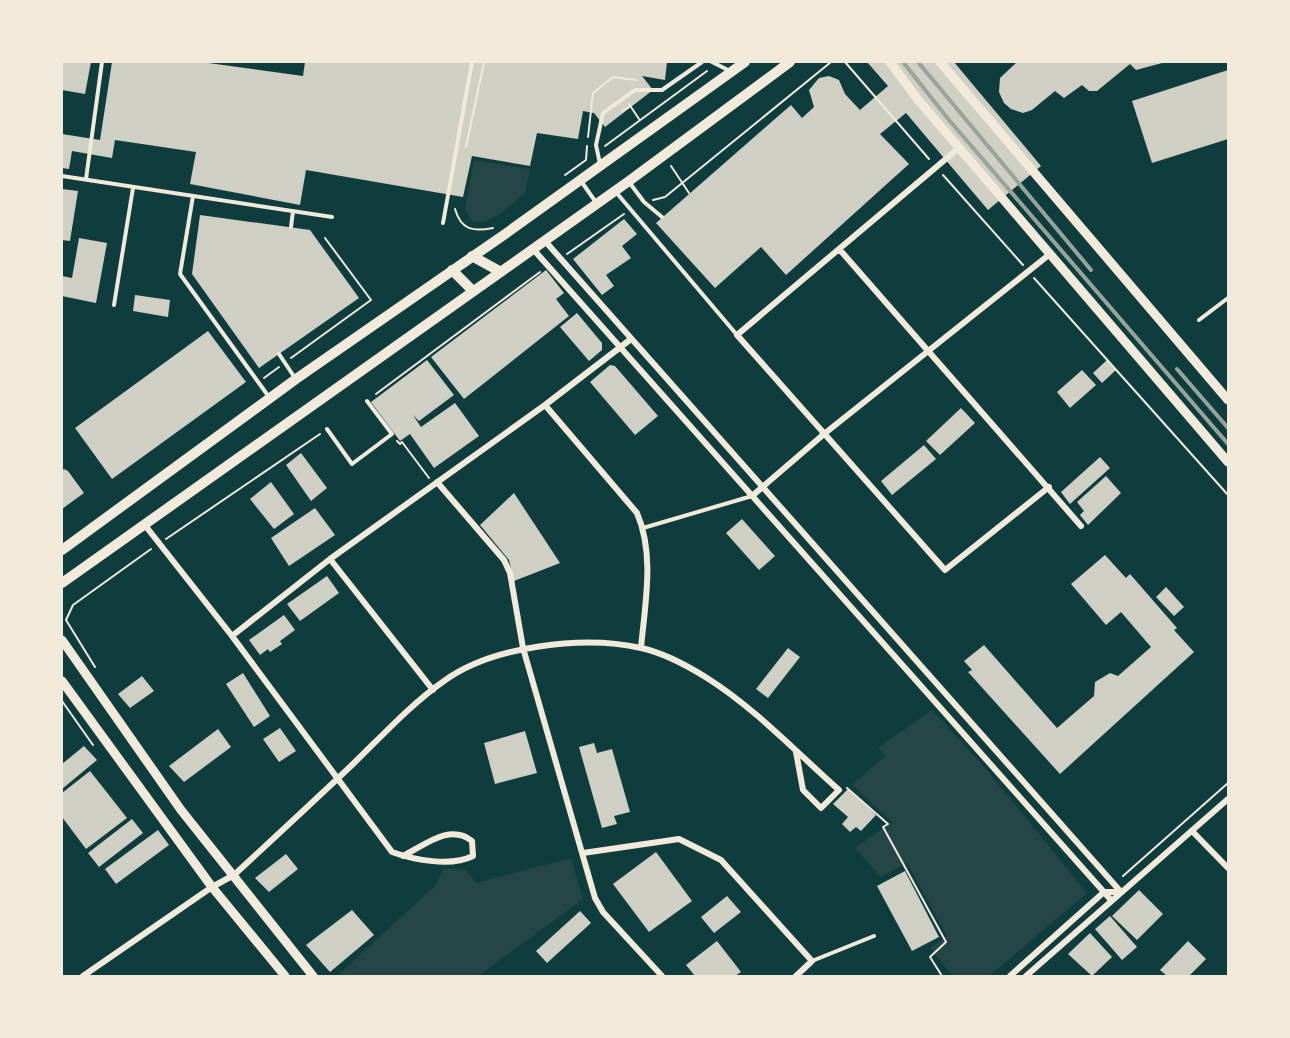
<svg xmlns="http://www.w3.org/2000/svg" width="1290" height="1038" font-family="Karla,sans-serif">
<style>
.green{fill:#244646}
.building{fill:#cfcfc3}
.lines{fill:none;stroke-linecap:round;stroke-linejoin:round}
.path{stroke:#f1e9da;stroke-width:2}
.service{stroke:#f1e9da;stroke-width:4}
.minor{stroke:#f1e9da;stroke-width:6}
.tertiary{stroke:#f1e9da;stroke-width:9}
.secondary{stroke:#f1e9da;stroke-width:10}
.rail{stroke:#97a49c;stroke-width:4}
</style>
<rect width="100%" height="100%" fill="#0f3d3e"/>
<path class="green" d="M474,160L530,169L525,193C511,204 492,225 473,222L465,210Z
M932,710L986,769L1087,893L989,976H953L930,948L947,936L907,863L881,877L855,848L892,822L852,785L885,756L878,748Z
M571,858L583,899L478,976H341L339,974L436,885L443,868L466,870L476,883Z"/>
<path class="building" d="M62,62H91L85,94L62,90Z
M112,62H201L303,76L305,62H667L665,80L642,76L653,90L605,127L594,113L583,111L578,139L537,133L530,166L472,156L463,197L306,170L300,205L190,184L196,152L115,140L112,158L72,151L69,169L62,168V134L100,140Z
M867,62H954L1041,166L988,210L906,113L880,134L909,164L786,275L761,247L715,288L656,223L791,105L802,118L814,107L809,90L819,78L829,76L839,80L845,94L860,110L888,86Z
M1017,62H1166L1136,70L1130,64L1097,91H1089L1082,85L1064,98L1055,91L1032,110L1023,113L1011,109L1004,103L999,92L1000,78Z
M1228,70V139L1152,163L1132,101Z
M62,189L78,191L70,241L62,240Z
M200,215L310,230L359,298L259,368L192,274Z
M624,219L637,234L622,246L631,258L606,275L614,286L602,295L573,259Z
M79,238L107,243L96,303L62,296V276L72,278Z
M546,270L564,293L556,299L569,316L464,399L431,357Z
M135,295L170,300L168,317L133,311Z
M577,313L602,343V350L589,361L560,327Z
M208,331L246,382L112,479L75,428Z
M427,360L454,395L419,421L413,415L421,427L455,403L479,436L434,468L410,434L400,441L371,402Z
M1107,360L1116,370L1102,383L1093,373Z
M610,365L615,366L658,416L635,435L590,382Z
M1082,370L1096,385L1070,408L1057,392Z
M961,408L975,423L940,455L926,441Z
M924,445L936,459L892,495L881,481Z
M301,453L327,488L311,501L286,465Z
M1100,457L1110,468L1070,504L1061,492Z
M64,469L68,471L84,493L62,509V471Z
M1106,476L1121,493L1088,525L1080,515L1084,511L1077,502Z
M271,482L294,514L274,529L250,499Z
M514,493L560,563L514,581L509,560L480,525Z
M315,508L335,535L289,566L271,538Z
M742,519L775,556L759,570L726,533Z
M1105,555L1126,578L1130,574L1177,628L1174,630L1194,652L1060,774L968,672L972,670L964,661L984,645L1057,728L1094,696L1095,682L1110,673L1118,676L1151,647L1121,612L1106,625L1071,584Z
M327,576L339,593L300,621L287,604Z
M1166,587L1184,607L1174,616L1156,597Z
M284,615L295,630L280,641L282,644L270,652L268,649L260,655L249,640Z
M788,648L800,657L768,698L756,689Z
M243,673L270,716L254,727L226,684Z
M142,676L154,691L130,708L118,694Z
M280,728L296,751L279,762L263,739Z
M218,729L231,747L184,782L169,766Z
M525,731L537,773L495,784L484,743Z
M594,743L597,753L612,749L630,812L614,816L617,824L602,828L579,747Z
M84,746L97,760L62,789V764Z
M90,771L127,818L86,849L62,817V793Z
M848,789L876,815L861,831L856,827L850,832L842,824L848,817L833,804Z
M132,819L143,833L99,867L88,853Z
M158,830L169,845L116,884L105,869Z
M656,852L692,901L649,932L613,884Z
M286,854L298,869L269,892L255,878Z
M905,871L939,937L912,951L877,886Z
M1139,890L1163,914L1137,940L1112,916Z
M727,896L741,912L714,933L701,917Z
M352,910L374,935L330,972L306,945Z
M580,911L591,923L547,963L536,951Z
M1110,916L1137,947L1122,960L1095,929Z
M1090,933L1112,957L1092,976L1068,954Z
M717,941L741,972L735,976H695L686,965Z
M1188,941L1206,959L1189,976H1167L1160,970Z"/>
<g class="lines">
<path class="path" d="M845,62L929,159
M629,104L639,119
M622,111L629,107
M588,137L593,93L613,77L636,80
M605,146L707,71
M466,147L484,62
M671,166L689,193
M565,175L586,160L587,146
M943,175L1023,265
M653,200L665,197L831,62
M455,209C461,230 473,232 493,228
M567,254L624,214
M1034,278L1228,495
M291,358L371,300L325,238
M264,378L279,367
M376,394L540,272
M397,441L400,444L402,442L429,478
M166,539L320,434
M95,667L66,620L73,605L151,549
M62,701L93,745
M847,788L888,824L883,827L946,942L930,957L942,976
M1123,876L1228,783"/>
<path class="service" d="M712,62L730,71
M600,164L596,145L603,113L635,90H662L702,62
M62,176L332,217
M86,179L102,62
M581,181L595,201
M629,182L644,202L662,217
M615,191L737,335
M193,196L180,274L269,397
M443,223L472,62
M291,227L293,211
M114,305L133,188
M1199,320L1228,298
M279,354L295,378
M327,429L352,464L392,434L367,401
M643,528L752,496
M812,961L874,936"/>
<path class="minor" d="M960,147L737,335L945,570L1049,487
M545,241L1121,892
M533,249L1111,900
M840,250L1081,526
M545,405L637,513C655,555 645,603 641,648
M437,482L504,560L510,573L523,648L595,898L603,912L662,976
M752,496L824,434L1050,254
M144,524L232,636L392,852C414,860 451,867 473,856L472,841C450,823 425,845 403,856
M330,559L433,690
M232,636L330,559L545,405L631,339
M1192,831L1228,868
M583,853L679,839L721,860L812,961L796,976
M83,976L212,887L234,875C274,838 314,801 353,764C382,736 411,704 444,681C492,646 583,635 641,648C664,653 688,666 707,678C756,709 796,752 839,790L821,808L803,790L796,752
M1010,976L1104,892H1121
M1026,976L1228,799"/>
<path class="tertiary" d="M890,62L919,101L1228,462
M940,62L1228,400
M62,640L181,810L313,976
M62,681L212,887L285,976"/>
<path class="secondary" d="M472,256L501,272
M452,270L473,291
M62,550L296,379L508,232L745,62
M62,583L629,181L790,62"/>
<path class="rail" d="M903,62L949,120L1228,444
M918,62L1091,270
M1177,369L1228,428"/>
</g>
<rect width="1290" height="1038" fill="none" stroke="#f1e9da" stroke-width="126"/>
</svg>
